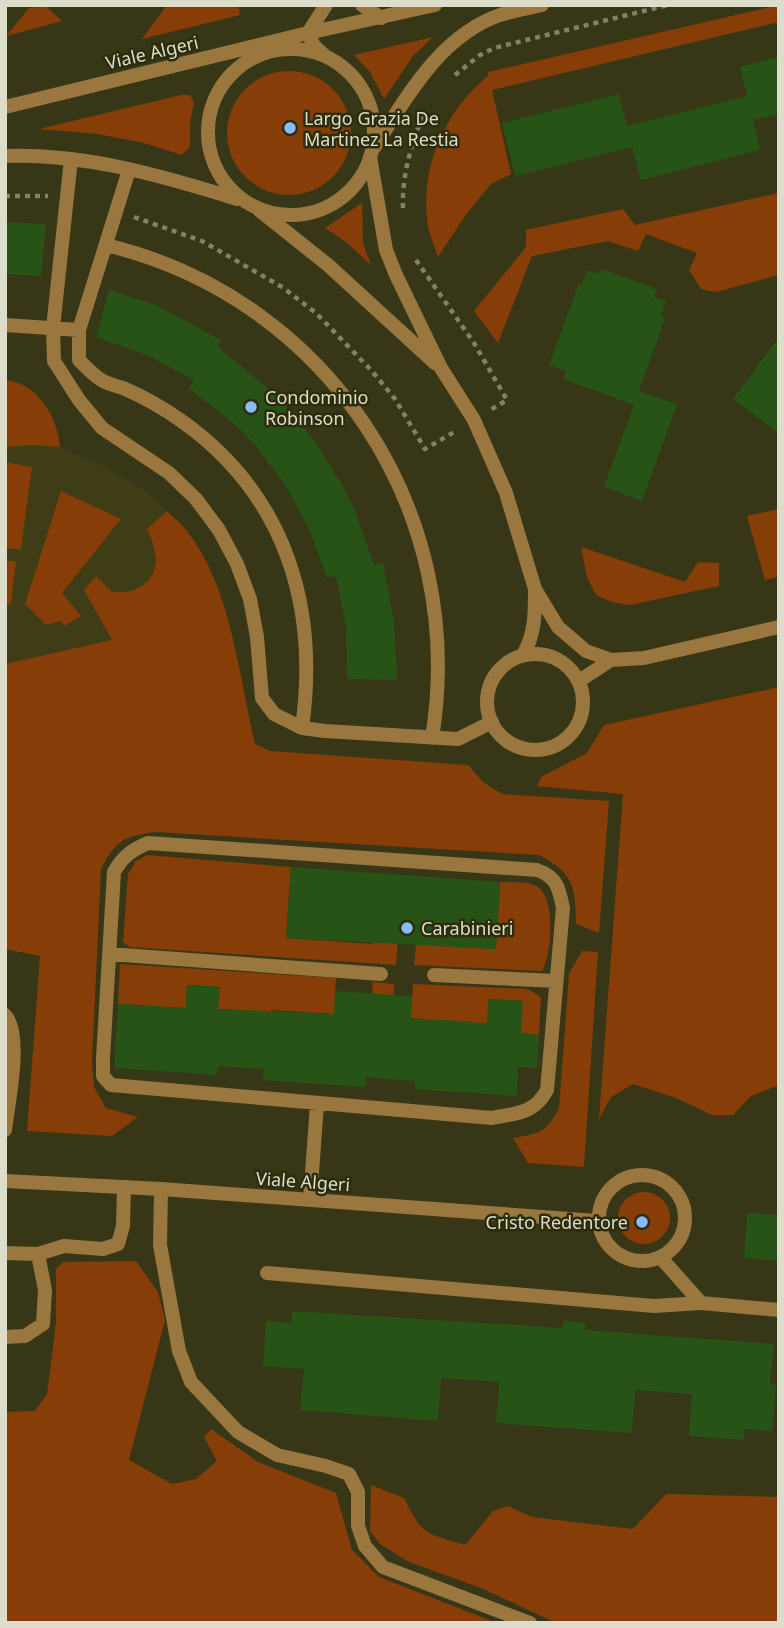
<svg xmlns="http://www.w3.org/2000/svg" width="784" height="1628" font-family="'Noto Sans',sans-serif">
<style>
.built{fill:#3e3d15}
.green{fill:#873d07}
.building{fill:#275316}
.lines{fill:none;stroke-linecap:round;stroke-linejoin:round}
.path{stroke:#828269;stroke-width:4.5;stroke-dasharray:5 5;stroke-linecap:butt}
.service{stroke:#99773f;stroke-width:14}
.minor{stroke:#99773f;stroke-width:14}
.tertiary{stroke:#99773f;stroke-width:14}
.poi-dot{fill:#8abafc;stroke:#2d2c0c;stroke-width:2.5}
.labels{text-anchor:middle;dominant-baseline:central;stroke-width:5;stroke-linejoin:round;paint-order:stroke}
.street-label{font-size:18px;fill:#dcddcb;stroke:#2d2c0c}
.poi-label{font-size:18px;fill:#dcddcb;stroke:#2d2c0c;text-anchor:start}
</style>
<rect width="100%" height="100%" fill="#373717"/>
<path class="built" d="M32,445L60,447L103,466L144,490L186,530L202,555L226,616L5,664V447Z"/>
<path class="green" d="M167,5H238L240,15L142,39Z
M779,5V22L492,90L511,174L491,184L467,213L438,257C435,247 430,236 428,226C419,169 444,112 488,76V72Z
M46,6L62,21L6,36L29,8Z
M433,37L413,56L384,99L370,72L354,55Z
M227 133a62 62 0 1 1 124 0a62 62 0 1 1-124 0Z
M181,95H190L194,102L190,123V147L182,155L144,143L97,134L39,129Z
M779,193V275L716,292L701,289L689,270L697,253L646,234L638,251L608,241L532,256L498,343L474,311L526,247V230L623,209L635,225Z
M362,203L363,243L371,265L346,242L325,228Z
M5,380C38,383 58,418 60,447L32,445L5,447Z
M5,462L32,467L21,550L5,548Z
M61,491L121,519L62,593L81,616L64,626L61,621L46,625L25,604Z
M779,509V577L765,580L747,516Z
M167,511C173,517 181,523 186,530C231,585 239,676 255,744L270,751L468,765L483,782L502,794L609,801L599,933L576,924C575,885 574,874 539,855L156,832C124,836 116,840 101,869L92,1062L94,1087L106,1108L138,1117L112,1136L27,1131L40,956L5,949V664L112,640L84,590L96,576L112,592C118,592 128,593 134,590C163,579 158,551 147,529Z
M581,547L685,582L698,562L719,563V586L630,605L612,602L596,595L587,577Z
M5,561H16L11,604L5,605Z
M779,687V1085L751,1096L733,1115H712L676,1098L633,1084L611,1097L599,1119L623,794L537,786L541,777L587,753L604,725Z
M147,855L291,867L286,938L373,944L374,937L398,939L396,965L130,947L123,942L128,874L136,861Z
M500,882C511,883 524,881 534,885C557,892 552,955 542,971L414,965L416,944L496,949Z
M582,951L598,952L584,1167L528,1163L513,1138C539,1134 547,1132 559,1108L569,974Z
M120,964L336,978L334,1014L271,1010L269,1031L235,1010L218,1009L219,987L187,985L186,1008L118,1004Z
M373,982L394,984L391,1040L370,1019Z
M413,984L528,989L541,997L539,1035L521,1033L522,1001L489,999L487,1023L409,1041Z
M618 1218a26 26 0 1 1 52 0a26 26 0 1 1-52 0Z
M136,1261L158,1292L165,1320L129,1460L172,1484L196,1479L217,1461L204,1437L211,1429L258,1462L336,1493L352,1550L379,1577L497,1623H5V1412L35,1411L47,1394L56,1323V1269L63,1262Z
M371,1485L404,1498C423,1537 427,1533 465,1545L493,1511L508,1506L532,1517L633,1529L666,1494L779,1497V1623H556L481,1588L409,1562L380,1544L370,1531Z"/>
<path class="building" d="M779,57V114L753,120L760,150L641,180L632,147L515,176L502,123L619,94L627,126L747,96L740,67Z
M5,222L46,224L41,276L5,274Z
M602,269L657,289L654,297L666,301L661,316L665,318L639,391L677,404L642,501L604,487L634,405L563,379L566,371L549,365L579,283L582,285L587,270L599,274Z
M109,290L156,305L221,340L217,346L273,393L312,437L342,485L355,511L374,565L383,563L394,621L397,680L347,679L346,627L336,576L327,578L310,531L286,486L256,446L239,428L189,388L194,380L147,355L96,337Z
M779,337V434L733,399Z
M291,867L500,882L496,949L286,938Z
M187,985L220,987L218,1009L334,1014L335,991L412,996L411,1018L487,1023L488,999L523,1001L521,1033L539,1035L537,1068L518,1067L517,1096L415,1089V1081L366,1077L365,1087L263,1080L264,1069L218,1066L217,1075L114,1068L118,1004L186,1008Z
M747,1213L779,1215V1261L744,1258Z
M292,1311L563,1328V1321L586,1323L585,1330L774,1344L770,1384L776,1385L772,1431L744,1429V1440L689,1436L692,1394L635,1390L632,1433L496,1423L499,1382L441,1378L438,1421L300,1410L304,1369L263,1366L266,1321L292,1323Z"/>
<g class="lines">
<path class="path" d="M455,75L480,55L494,48L668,5
M5,196H48
M403,208C402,174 411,146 423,115
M134,217L202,241L282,287L316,313L371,370L395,399L425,449L456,431
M416,260L474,343L507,400L490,410"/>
<path class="service" d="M362,5L381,18
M325,56L314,46L308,33L326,5
M71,159L53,328L54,361L79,400L102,428L169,473L196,499L219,530L237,564L250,599L257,637L262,698L274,714L302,728L325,731L458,739L492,722
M129,170L79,330V360C86,367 94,376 103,381C109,384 116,386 123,388C144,397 165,409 183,422C286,496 319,607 302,728
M106,245C328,298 469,512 432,738
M5,325L79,330
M148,843L537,870C557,877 559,888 563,908L547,1090C534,1114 517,1113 492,1118L111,1085L103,1076V1058L114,872C123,856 132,850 148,843Z
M109,954L381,974
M434,975L556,981
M5,1015C23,1034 8,1104 5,1130
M161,1189L160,1245L179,1351L191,1382L238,1432L277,1455L326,1466L349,1474L358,1492V1526L365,1546L383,1567L530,1623
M310,1200L317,1104
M5,1253L38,1254L64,1246L103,1249L118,1244L123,1226L124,1187
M267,1273L654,1306L701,1303
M5,1337L25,1336L43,1324L45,1290L38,1254"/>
<path class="minor" d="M370,157L386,250L396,275L441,368L474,420L506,493L535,589L558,627L586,651L611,660L644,658L779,627
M259,210L328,265L435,363
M487 702a48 48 0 1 1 96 0a48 48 0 1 1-96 0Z
M523,655C535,634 535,615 535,591
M579,681L611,660
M599 1218a43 43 0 1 1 86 0a43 43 0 1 1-86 0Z
M5,1181L161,1189L597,1221
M661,1258L701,1303L779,1310"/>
<path class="tertiary" d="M208 132a83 83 0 1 1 166 0a83 83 0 1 1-166 0Z
M5,107L308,33L435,5
M373,149C406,99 439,36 500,15C513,11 528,8 542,5
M5,156C84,153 163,176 237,199"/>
</g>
<g class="poi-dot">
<circle cx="290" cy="128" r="7"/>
<circle cx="251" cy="407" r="7"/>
<circle cx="407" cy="928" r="7"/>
<circle cx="642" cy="1222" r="7"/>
</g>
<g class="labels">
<g class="street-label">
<text transform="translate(152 52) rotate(-13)">Viale Algeri</text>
<text transform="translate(303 1181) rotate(4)">Viale Algeri</text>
</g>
<g class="poi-label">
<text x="304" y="118">Largo Grazia De<tspan x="304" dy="21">Martinez La Restia</tspan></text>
<text x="265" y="397">Condominio<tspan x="265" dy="21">Robinson</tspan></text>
<text x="421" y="928">Carabinieri</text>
<text x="628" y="1222" text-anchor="end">Cristo Redentore</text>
</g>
</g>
<rect width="784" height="1628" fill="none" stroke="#dcddcb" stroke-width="14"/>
</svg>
